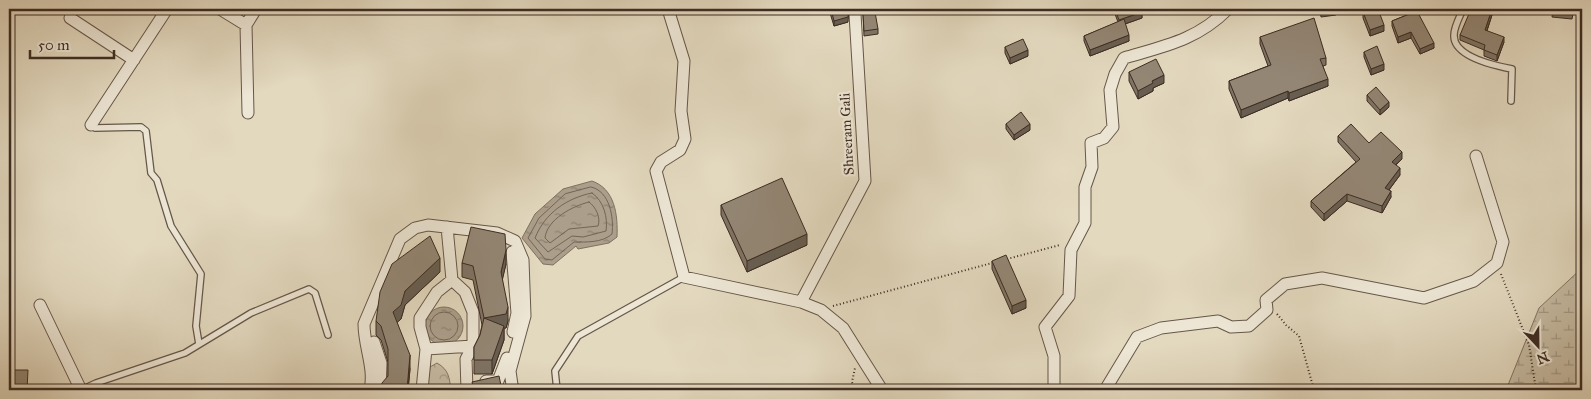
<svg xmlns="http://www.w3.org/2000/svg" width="1591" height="399" font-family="'IM FELL Great Primer',serif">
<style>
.forest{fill:url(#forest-crowns);stroke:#827463}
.wetland{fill:url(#wetland-marsh);stroke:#827463}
.water{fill:url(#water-ripples);stroke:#7f7060}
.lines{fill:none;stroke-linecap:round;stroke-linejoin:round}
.shore{stroke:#746556;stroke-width:1}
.lane-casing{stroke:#665749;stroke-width:8}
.street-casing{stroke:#665749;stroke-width:13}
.path{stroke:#3d2c22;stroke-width:2;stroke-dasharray:1 2.5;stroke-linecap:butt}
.lane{stroke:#ede6d5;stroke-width:5.5}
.street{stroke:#ede6d5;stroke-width:11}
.wall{fill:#7e7364;stroke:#3d2c22}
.shaded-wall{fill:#675e51;stroke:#3d2c22}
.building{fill:#938674;stroke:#3d2c22}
.labels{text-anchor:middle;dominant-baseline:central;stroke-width:4.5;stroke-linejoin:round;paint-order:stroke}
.street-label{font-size:14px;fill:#3d2c22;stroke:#ede6d5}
</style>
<defs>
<pattern id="forest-crowns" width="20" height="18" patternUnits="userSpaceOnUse" patternTransform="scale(1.25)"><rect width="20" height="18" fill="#c7bca4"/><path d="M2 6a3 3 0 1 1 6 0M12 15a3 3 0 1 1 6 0" fill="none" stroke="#a39985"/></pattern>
<pattern id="wetland-marsh" width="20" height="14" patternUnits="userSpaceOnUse" patternTransform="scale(1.25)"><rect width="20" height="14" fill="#c7bca4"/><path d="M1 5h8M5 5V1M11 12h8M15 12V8" fill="none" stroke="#a39985"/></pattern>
<pattern id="water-ripples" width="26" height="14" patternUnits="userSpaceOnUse" patternTransform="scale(1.25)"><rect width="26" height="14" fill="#ab9e8a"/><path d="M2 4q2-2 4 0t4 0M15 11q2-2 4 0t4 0" fill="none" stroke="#8c8170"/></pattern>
</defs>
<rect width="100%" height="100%" fill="#e3d9bf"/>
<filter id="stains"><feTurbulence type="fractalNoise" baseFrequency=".004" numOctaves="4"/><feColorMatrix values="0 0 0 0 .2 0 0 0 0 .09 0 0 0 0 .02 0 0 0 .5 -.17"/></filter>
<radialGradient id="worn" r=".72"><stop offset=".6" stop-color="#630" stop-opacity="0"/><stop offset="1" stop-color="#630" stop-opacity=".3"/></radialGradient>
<path class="forest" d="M437,363C449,370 449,377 451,390H427L430,367Z"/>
<path class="wetland" d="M1582,268V390H1506L1539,308Z"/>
<path class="water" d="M592,181C615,189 618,215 617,237L609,243L578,249L576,246L553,265L543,264L522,238L535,214L563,189Z
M425 326a19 19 0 1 1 38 0a19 19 0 1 1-38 0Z"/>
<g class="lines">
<path class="shore" d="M591,187C610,191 614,218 612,234C602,243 586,242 574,242L552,260L545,259L528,238L539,218L565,194Z
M592,193C604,201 608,218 606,231L583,237L572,236L548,252L535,238C545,213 567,198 592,193Z
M589,202C596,207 601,218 598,226L569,229L550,243L545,238C547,219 573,206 589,202Z
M430 326a14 14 0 1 1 28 0a14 14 0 1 1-28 0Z"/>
<g class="lane-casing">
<path id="lane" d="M1463,9C1460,16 1454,27 1454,35C1453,57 1496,66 1512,69L1511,101
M91,125L95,128L141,127L146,131L151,173L157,180L171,226L201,274L196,326L199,344
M81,390L96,383L185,353L251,313L309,289L315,293L328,335
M557,390L555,371L578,336L684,277"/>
</g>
<g class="street-casing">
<path id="street" d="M220,9L246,25L256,9
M668,9L684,61L681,111L685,139L680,150L661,162L656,171L684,277L801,302L821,310L843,328L882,390
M70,18L134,60
M246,25L248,113
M91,125L167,9
M447,227L452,280L465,292L473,312V346L466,359L467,390
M512,252L517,313L513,332
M801,302L865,181L855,14L857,9
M40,305L81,390
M374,342L381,363L380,390
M426,349L473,346
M486,381H498L507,358
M370,390C375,368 364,347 364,324L400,239L415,228L428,225L497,233L515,241L523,260L525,316L510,371L512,385L515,390
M422,390L426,349L420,327V318L437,292L452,280
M1054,390V356L1045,327L1069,296L1071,250L1085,223V187L1092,167L1091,143L1104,138L1113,127L1110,90L1115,74L1124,58C1165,46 1197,40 1228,9
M1105,390L1137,337L1161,328L1218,321L1231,327L1249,326L1267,310L1266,300L1285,284L1322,278L1424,298L1474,281L1497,263L1503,242L1476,156"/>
</g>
<path class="path" d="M1007,259L1060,245
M1501,274L1529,345L1536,390
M833,306L992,263
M1277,314L1286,325L1299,336L1314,390
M854,390L852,382L855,368"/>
<use href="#lane" class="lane"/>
<use href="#street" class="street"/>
</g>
<path class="wall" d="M830,9L848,22L834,26L830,13Z
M1113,9H1141L1142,18L1125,24L1129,41L1090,56L1084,41V36L1118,22Z
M1320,9H1336V15L1321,17Z
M1478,9H1492V15L1487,31L1504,42L1497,61L1484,56V50L1460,40V35L1478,10Z
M1553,9H1574L1572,19L1552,17Z
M1417,11L1434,48L1420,54L1411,38L1398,43L1392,26V21Z
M1363,12L1384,31L1370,36L1363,18Z
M863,14L878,29V34L864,36Z
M1260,37L1326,58V65L1323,66L1328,86L1289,101L1288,98L1241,118L1229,89V81L1268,66L1260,44Z
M1005,47L1028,56L1010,64L1005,53Z
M1364,52L1384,70L1371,75L1364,57Z
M1129,72L1164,83L1153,88V91L1138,99L1129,81Z
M1367,95L1389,107L1380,115L1367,101Z
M1006,124L1030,130L1014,140L1006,129Z
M1338,136L1369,143L1402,159L1396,165L1400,175L1389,190L1391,197L1382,213L1347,201L1324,221L1311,207V201L1356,162L1338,142Z
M721,205L807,245L747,272L721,215Z
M992,261L1026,308L1012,314L992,269Z
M462,263L506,264L502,279L508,321L506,328H504V340L492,374H474V347L480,335L482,325L473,280L462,277Z
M440,272L405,305L401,319L397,322L410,369L408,390H381L388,376V362L381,340L376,335V321Z"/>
<path class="shaded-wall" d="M849,9L848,22L834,26V21Z
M1492,9V15L1485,36V30Z
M1142,12V18L1119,26V20Z
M1384,25V31L1370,36V30Z
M1411,32V38L1398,43V37Z
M1129,35V41L1090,56V50Z
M1504,37V42L1497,61V55Z
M1434,43V48L1420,54V49Z
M1028,50V56L1010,64V58Z
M1384,64V70L1371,75V69Z
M1164,75V83L1153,88V91L1138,99V91L1152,81Z
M1328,79V86L1289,101V93Z
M1288,91V98L1241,118V110Z
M1389,102V107L1380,115V110Z
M1030,124V130L1014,140V135Z
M1402,152V159L1392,168V162Z
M1400,168V175L1385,195V188Z
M1391,191V197L1382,213V206Z
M1347,194V201L1324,221V214Z
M807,234V245L747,272V261Z
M506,250V264L501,286V272Z
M440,258V272L405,305L401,319L393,326V312L405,291Z
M1026,300V308L1012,314V306Z
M508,307V321L506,328H504V340L492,374V360L484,318Z
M410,355V369L408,390H407Z"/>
<path class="building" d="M831,9H849L848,17L834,21Z
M1115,9H1141L1142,12L1119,20Z
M1373,9H1378L1384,25L1370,30L1363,12Z
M1471,9H1475L1479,10V9H1492L1485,30L1504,37L1497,55L1484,50L1485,45L1460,35Z
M1553,9H1573L1572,13L1552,12Z
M1417,11L1434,43L1420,49L1411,32L1398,37L1392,21Z
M875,12L878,29L864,31L863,14Z
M1314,18L1326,58L1320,59L1328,79L1289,93L1288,91L1241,110L1229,81L1271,65L1260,37Z
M1124,19L1129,35L1090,50L1084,36Z
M1023,39L1028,50L1010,58L1005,47Z
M1377,46L1384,64L1371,69L1364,52Z
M1156,59L1164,75L1152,81L1153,83L1138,91L1129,72Z
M1376,87L1389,102L1380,110L1367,95Z
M1021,112L1030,124L1014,135L1006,124Z
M1351,124L1369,143L1381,132L1402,152L1392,162L1400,168L1385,188L1391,191L1382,206L1347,194L1324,214L1311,201L1360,159L1338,136Z
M782,178L807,234L747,261L721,205Z
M471,227L505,234L506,250L501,272L508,307L506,314L484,318L473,266L462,263Z
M430,236L440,258L405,291L401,305L393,312L410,355L407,390H381L382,383L388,376V349L381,326L376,321L380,292L392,264Z
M1006,255L1026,300L1012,306L992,261Z
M484,318L504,326L492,360H474V347L480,335Z
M9,363H14V370H28L27,390H9Z
M499,376L502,390H474L472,382Z"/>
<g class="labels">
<g class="street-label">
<text transform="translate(847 134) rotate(-93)">Shreeram Gali</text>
</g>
</g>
<rect width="1591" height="399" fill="none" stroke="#e3d9bf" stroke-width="30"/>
<rect x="10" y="10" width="1571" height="379" fill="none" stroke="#3d2c22" stroke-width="2.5"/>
<rect x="15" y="15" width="1561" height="369" fill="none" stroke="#3d2c22"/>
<g transform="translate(1538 346) rotate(158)" stroke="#ede6d5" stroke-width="4" paint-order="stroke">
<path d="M0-4L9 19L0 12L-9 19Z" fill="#3d2c22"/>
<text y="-8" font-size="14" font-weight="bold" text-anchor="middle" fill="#3d2c22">N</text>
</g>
<path d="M30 50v8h84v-8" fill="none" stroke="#3d2c22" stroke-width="2.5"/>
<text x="38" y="50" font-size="15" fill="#3d2c22" stroke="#ede6d5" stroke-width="4" paint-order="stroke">50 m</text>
<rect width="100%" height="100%" filter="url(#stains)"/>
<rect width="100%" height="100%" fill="url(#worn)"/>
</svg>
